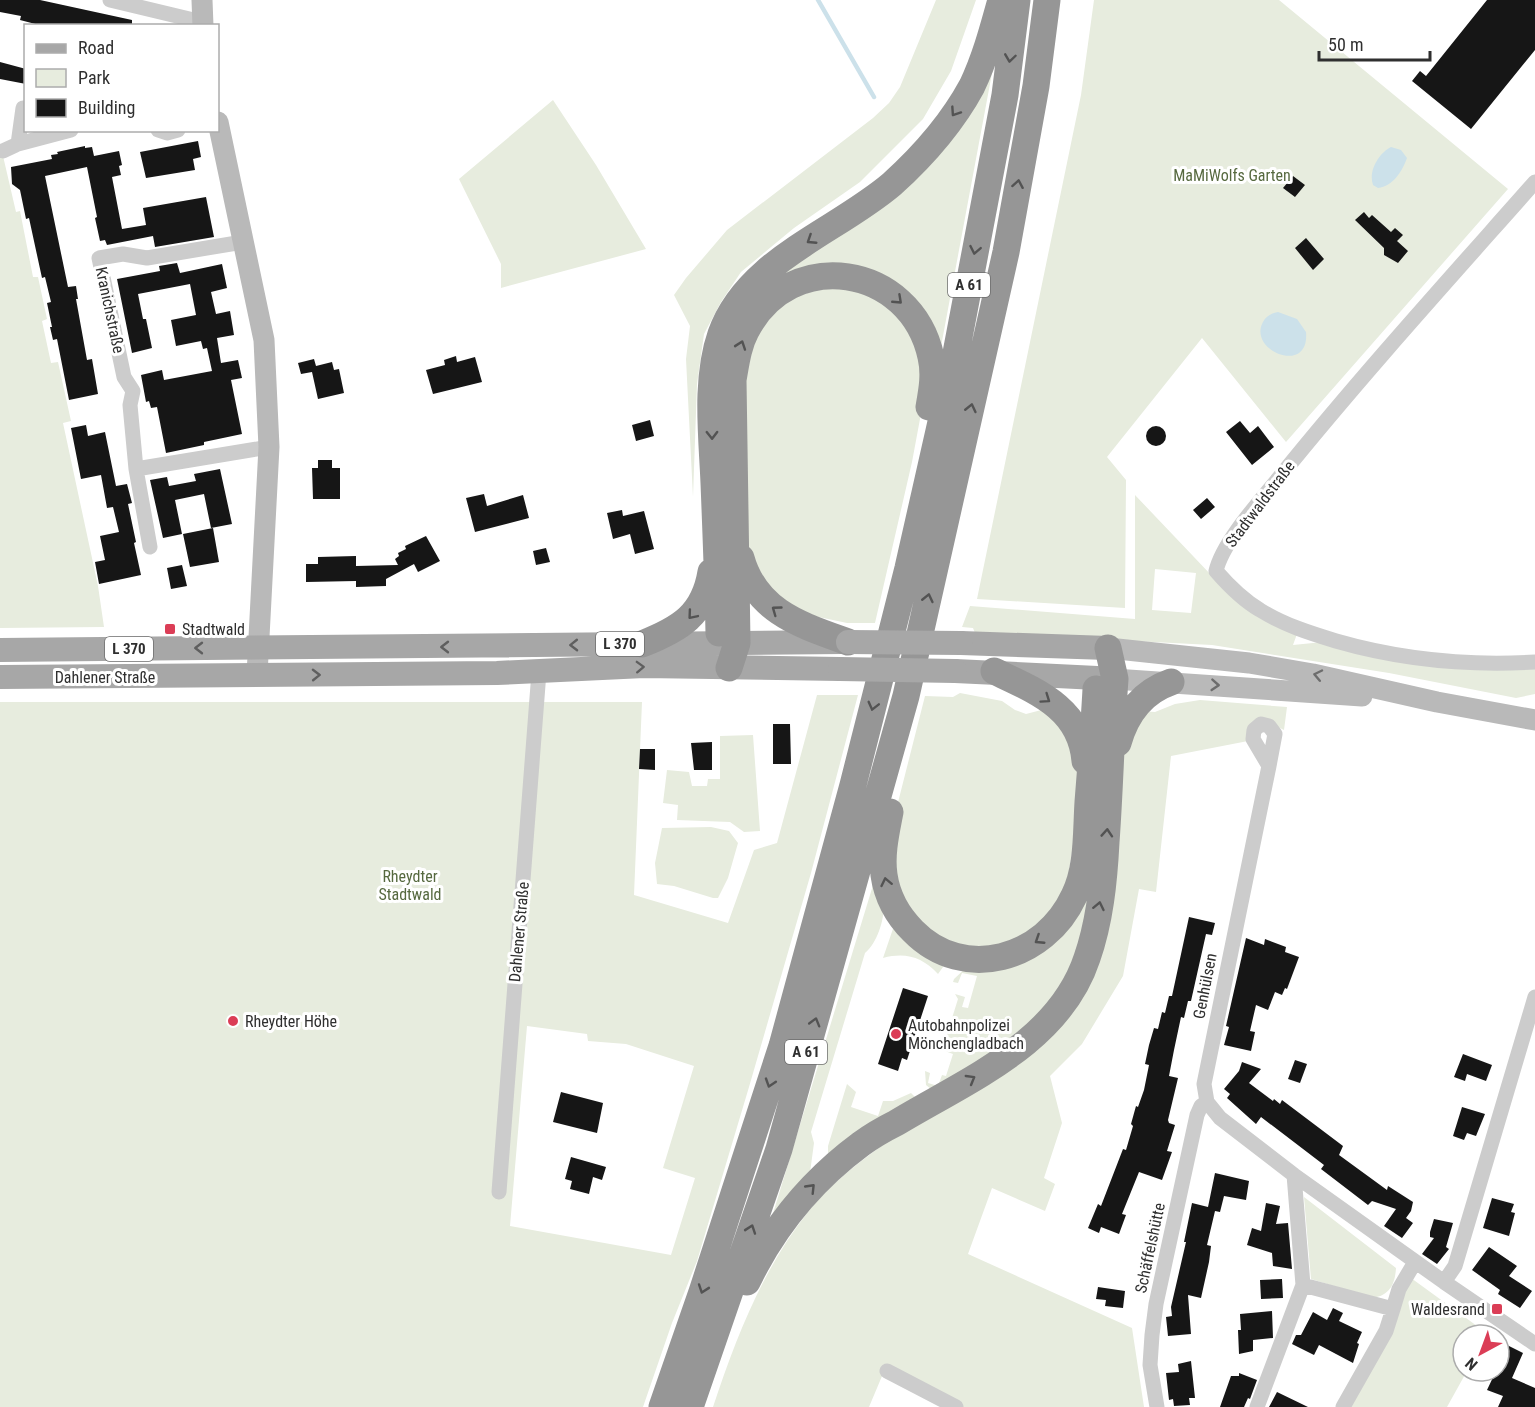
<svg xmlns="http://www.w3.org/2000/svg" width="1535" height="1407" font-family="'Roboto Condensed',sans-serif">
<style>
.green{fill:#e7ecde;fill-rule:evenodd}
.water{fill:#cce1ea}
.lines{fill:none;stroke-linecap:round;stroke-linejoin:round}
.stream{stroke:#cce1ea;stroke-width:4.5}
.building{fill:#161616}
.street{stroke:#ccc;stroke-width:15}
.secondary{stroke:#b9b9b9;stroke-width:21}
.primary{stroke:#a7a7a7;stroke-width:24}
.highway{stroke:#969696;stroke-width:27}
.primary-bridge{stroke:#a7a7a7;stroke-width:24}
.oneway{stroke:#535353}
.oneway2{stroke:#5f5f5f}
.oneway3{stroke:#6d6d6d}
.poi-dot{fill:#db3d56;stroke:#fff;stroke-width:2}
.labels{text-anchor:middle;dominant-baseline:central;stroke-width:6;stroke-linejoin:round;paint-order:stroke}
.shield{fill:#fff;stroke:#6d6d6d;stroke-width:1.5}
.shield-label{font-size:15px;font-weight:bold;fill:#2f2f2f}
.park-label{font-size:16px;fill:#56693f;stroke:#fff}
.street-label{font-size:16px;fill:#2f2f2f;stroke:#fff}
.poi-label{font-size:16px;fill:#2f2f2f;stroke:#fff;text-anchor:start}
</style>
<rect width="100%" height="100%" fill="#fff"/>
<path class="green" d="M936,0H976L951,71L923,119L860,182L794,228L741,272L721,302L704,334L697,384L693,497L686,359L690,326L674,295L686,278L727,230L873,118L889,103L900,87Z
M1094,0H1279L1508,189L1286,442L1202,338L1107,457L1126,480L1125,608L977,599L1081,95Z
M995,57L940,352L897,292L780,284L745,302L857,217Z
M553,100L596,165L646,249L501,288V264L459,179Z
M0,143L16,212L20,211L33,277H38L47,319L42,321L51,363L58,362L71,421L63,423L98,586L104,627L0,628Z
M831,285L873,294L907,324L919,350L923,394L920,419L912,462L875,623H847L814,616L773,598L753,567L746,531V375L753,340L784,301Z
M1135,495L1213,577L1297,634L1293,645L1323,642L1535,668V694L1516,698L1389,673L1212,645L975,633L973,628L962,627L970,606L1135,619ZM1155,569L1196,573L1191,613L1152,610Z
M960,693L1002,701L1015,710L1026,714L1053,707L1080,761L1077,821L1068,877L1060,900L1031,934L998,947L963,946L935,936L907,908L894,875L892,826L925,696L953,697Z
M817,695H858L811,873L749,1087L697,1261L672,1323L643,1407H0V702H642L634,895L728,923L754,850L777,843ZM527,1026L587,1034L588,1041L626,1044L694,1066L663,1168L695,1178L671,1255L510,1226Z
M1200,700L1287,707L1284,730L1266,721L1248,741L1171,756L1156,892L1139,889L1123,976L1082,1044L1050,1076L1062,1123L1044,1178L1055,1184L1045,1211L992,1188L968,1254L1132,1328L1144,1407H959L885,1369L869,1407H713C736,1338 762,1270 808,1212C841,1171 887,1142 931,1112C975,1083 1019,1053 1062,1023L1124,742L1140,711L1155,712L1175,704Z
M753,735L760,831L744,832L730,822L677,820L678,805L663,803L667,770L689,772L692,786H707L708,779H720V736Z
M711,827L729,831L738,843L728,878L718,898H713L674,886L657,884L655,863L662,828Z
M1089,863V936L1036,1027L932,1090L926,1085L925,1071L930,1073L928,1083L938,1086L942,1075L946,1076L953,1054L942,1050L958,999L955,994L965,997L962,1007L968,1008L977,976L962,973L958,983L953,982L954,979L968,966L1012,961Z
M877,872C879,881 884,891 884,900C885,918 878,942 865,953L811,1132L814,1143L809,1180L764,1243Z
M896,920L948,960L938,974C922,957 906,952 883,958Z
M847,1084L856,1092L851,1107L878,1116L883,1101H893L911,1093L919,1101L828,1164V1146Z
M1304,1197L1396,1268C1395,1284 1390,1295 1373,1298L1311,1279Z
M1411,1278L1488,1334L1463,1335V1371H1467L1447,1407H1348Z"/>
<path class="water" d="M1391,147L1401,150L1407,158C1402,172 1393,186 1378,188L1373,185C1368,171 1379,153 1391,147Z
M1278,312L1297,319L1306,332C1310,376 1247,351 1263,322C1266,316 1272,313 1278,312Z"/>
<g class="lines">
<path class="stream" d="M818,0L874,97"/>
</g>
<path class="building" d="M0,0H40L132,20V26H43L20,20L21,16L0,12Z
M1487,0H1535V50L1471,129L1412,81L1420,71L1426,76Z
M0,62L26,69V84L0,79Z
M198,141L201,157L193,159L195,170L146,178L140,152Z
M85,146V148L92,147L94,156L119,151L122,165L119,166L121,175L112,177L122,229L146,225L143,208L206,197L214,237L155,247L153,236L107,245L105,240L100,241L95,218L97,217L87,167L45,176L68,287L76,286L78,299H76L87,360L92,359L98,394L69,400L57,339L53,340L50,327H52L47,303L51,302L45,277L42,278L29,218L26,219L20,190L12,184L11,167L52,159L51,155L58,154L57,152Z
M1293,176L1305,185L1295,197L1283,188Z
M1364,212L1369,218L1372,215L1391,232L1395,228L1403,235L1397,241L1408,251L1398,263L1384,255V248L1355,220Z
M1306,238L1324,259L1313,270L1295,248Z
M177,263L180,273L222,264L227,288L211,292L216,314L230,311L234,335L217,338L221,363L238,360L242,378L231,380L242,434L204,442V445L166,453L157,407L151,408L149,401L146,402L141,375L162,370L164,380L212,371L207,348L203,349L201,341L176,346L171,320L196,315L190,284L138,294L143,319H146L152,348L132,353L117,279L160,271L159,266Z
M456,356L457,362L475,357L482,382L433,394L426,370L445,365L444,360Z
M314,359L316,366L332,362L334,370L339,369L344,393L318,399L312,372L301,374L298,363Z
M650,420L654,436L636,441L632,425Z
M1240,421L1250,433L1258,426L1274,447L1252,465L1226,432Z
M86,425L88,436L105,432L116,486L127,484L132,503L128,504L136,542L134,543L141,575L99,584L95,562L105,560L100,536L119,532L113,507L107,508L101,475L81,479L71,428Z
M1146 436a10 10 0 1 1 20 0a10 10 0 1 1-20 0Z
M318,460H332V468H340V499H313L312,468H318Z
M220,469L232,524L211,528L204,494L175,500L182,534L163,538L150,480L167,477L169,486L196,481L194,474Z
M484,494L487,506L523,495L529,518L475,532L466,498Z
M1207,498L1215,507L1201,519L1193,510Z
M622,510L623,516L644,511L654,549L635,554L630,534L613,539L607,513Z
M213,528L219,562L190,567L183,534Z
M426,536L440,561L418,572L414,564L386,579V586L356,587V581L306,582V564H318V557L356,556V566L398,565L395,559L399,556L398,553L406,549L405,546Z
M546,548L550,562L536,565L533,551Z
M182,565L187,586L171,589L167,568Z
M773,724H790L791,764H773Z
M712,742V770H694L691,743Z
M640,749H655V770L639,769Z
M1189,917L1215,923L1212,935L1206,934L1191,1001H1188L1184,1018L1181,1017L1174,1050L1169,1076L1178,1078L1168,1120L1169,1123L1175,1125L1167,1151L1172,1152L1162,1180L1139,1172L1122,1214L1126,1215L1119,1234L1101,1227L1099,1233L1088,1228L1098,1204L1101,1206L1123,1149L1126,1150L1133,1126L1131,1124L1136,1106L1138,1107L1144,1090L1149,1065L1145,1064L1149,1045L1154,1028L1158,1029L1162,1012L1165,1013L1169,996H1172Z
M1246,938L1264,945L1265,939L1286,947L1285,952L1299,957L1287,989L1285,988L1282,995L1275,992L1268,1010L1256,1005L1250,1031L1255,1032L1251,1051L1224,1045L1229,1027L1226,1026Z
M903,988L928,996L907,1060L902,1058L898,1071L878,1064Z
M1463,1054L1492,1065L1486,1081L1467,1074L1465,1081L1454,1077Z
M1295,1060L1307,1064L1300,1083L1288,1079Z
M1242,1062L1261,1069L1249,1083L1273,1101L1274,1099L1280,1104L1282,1100L1343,1146L1339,1155L1387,1190L1388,1186L1413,1202L1411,1211L1406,1218L1413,1223L1402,1238L1384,1226L1396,1209L1372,1201L1368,1205L1321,1169L1324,1165L1261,1117L1256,1124L1227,1098L1230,1094L1224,1089L1239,1071Z
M561,1092L603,1103L597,1133L553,1122Z
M1462,1107L1485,1114L1476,1136L1467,1133L1464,1140L1453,1136Z
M571,1157L606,1167L602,1180L593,1177L589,1194L570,1189L572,1181L565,1179Z
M1215,1173L1249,1181L1246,1200L1224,1196L1220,1212L1215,1211L1207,1245L1211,1246L1209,1262L1201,1298L1188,1295L1191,1334L1168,1336L1166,1317L1172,1316L1171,1307L1186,1242H1184L1192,1203L1208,1207Z
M1492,1198L1514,1204L1511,1212L1515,1213L1509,1236L1483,1228Z
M1266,1203L1280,1206L1276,1224L1288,1223L1292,1269L1273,1266L1272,1253L1247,1245L1252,1228L1261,1231Z
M1434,1219L1453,1223L1446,1247L1449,1249L1437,1264L1422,1254L1434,1238L1430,1237V1232Z
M1489,1247L1517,1266L1509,1276L1532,1291L1520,1308L1498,1294L1500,1290L1472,1270Z
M1282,1279L1283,1298L1261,1299L1260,1280Z
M1098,1287L1125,1291L1123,1308L1105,1306L1106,1300L1096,1299Z
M1333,1308L1343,1313L1339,1321L1362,1332L1357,1343L1359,1344L1353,1363L1319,1345L1314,1355L1292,1344L1296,1335H1301L1313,1312L1327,1320Z
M1272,1311L1273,1338L1253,1340V1351L1239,1354L1238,1330H1241L1240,1314Z
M1507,1345L1523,1353L1512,1378L1535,1388V1407H1498L1503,1396L1487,1390L1496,1371H1499V1363Z
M1191,1361L1195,1398H1189L1190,1405L1174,1406L1173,1399L1169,1400L1166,1373L1179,1372L1178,1364Z
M1239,1373L1257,1380L1250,1399L1248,1398L1244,1407H1220L1231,1376H1239Z
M1277,1392L1308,1407H1269Z"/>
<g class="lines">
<path class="street" d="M110,0L202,22
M158,130L167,133L178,130
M18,144L23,108H26
M3,151L18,144L71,130
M1535,182C1450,278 1363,374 1282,474C1262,499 1223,541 1216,571C1229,586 1243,600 1260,610C1284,625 1310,633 1336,641C1402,660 1467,666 1535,662
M136,469L269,447
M150,547L136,469L130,405L133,391L124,377L99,258L123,254L147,258L243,242
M1269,766L1253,739L1254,730L1261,724L1269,726L1275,734L1269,766L1204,1084L1207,1102L1220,1118L1294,1175L1444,1282
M1535,997L1455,1266L1444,1282L1535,1344
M1294,1175L1303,1285L1393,1309L1399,1289L1415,1262
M499,1192L539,672
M887,1371L956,1407
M1157,1407L1150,1365L1152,1335L1156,1304L1197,1115L1201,1106L1207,1102
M1257,1407L1303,1285
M1343,1407L1386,1331L1393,1309"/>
<path class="secondary" d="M202,0L203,26
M218,122L264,340L269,447L257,675
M1108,648L1249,663L1313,674L1437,702L1535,720
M1099,678L1362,696"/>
<path class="primary" d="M961,643L1108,648
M0,650L843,642
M955,671L1097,678
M0,677L497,673L644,666L840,669"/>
<path class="highway" d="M741,558C756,612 801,625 848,642
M719,633C718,583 716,533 714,483C712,435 705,380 721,334C747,260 836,232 892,184C923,156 952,123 972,86C985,59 993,29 1001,0
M642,644C680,629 704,615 711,572
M729,668L737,643L733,380C736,363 738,346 746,331C790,245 911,264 931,357C935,374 932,390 929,407
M994,671C1036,691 1081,708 1085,761
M1118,743C1126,714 1142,692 1171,682
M890,812C886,833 881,854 884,875C887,896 898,916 913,931C964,983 1045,959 1074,896C1088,868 1086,833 1088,802C1091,765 1094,727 1096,689
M747,1282C774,1226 811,1181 861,1144C872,1136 884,1129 896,1123C967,1080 1059,1043 1087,958C1100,921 1104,881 1106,842C1110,788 1111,733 1115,679L1108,648
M662,1407L702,1292L782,1046L853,785L908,568L953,369L1005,95L1017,0
M690,1407L779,1149L906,696L1006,252L1036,86L1047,0"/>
<path class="primary-bridge" d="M848,642L961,643
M840,669L955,671"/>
</g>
<defs><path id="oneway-chevron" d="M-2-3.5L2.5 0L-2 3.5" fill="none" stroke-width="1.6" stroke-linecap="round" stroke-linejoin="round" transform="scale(1.5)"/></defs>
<g class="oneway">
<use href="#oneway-chevron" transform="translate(1010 58) rotate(98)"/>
<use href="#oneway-chevron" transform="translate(955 112) rotate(124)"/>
<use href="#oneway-chevron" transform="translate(1018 184) rotate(-80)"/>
<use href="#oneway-chevron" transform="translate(811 240) rotate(147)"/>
<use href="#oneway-chevron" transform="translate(975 250) rotate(101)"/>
<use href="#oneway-chevron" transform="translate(898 300) rotate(43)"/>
<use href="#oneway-chevron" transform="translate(741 345) rotate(-71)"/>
<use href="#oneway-chevron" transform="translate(971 408) rotate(-77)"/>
<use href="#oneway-chevron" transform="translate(712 435) rotate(89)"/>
<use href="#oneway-chevron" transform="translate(928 598) rotate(-77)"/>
<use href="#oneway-chevron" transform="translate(776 610) rotate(-144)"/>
<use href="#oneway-chevron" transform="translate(692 615) rotate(130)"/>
<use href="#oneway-chevron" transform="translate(1046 699) rotate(35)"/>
<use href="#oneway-chevron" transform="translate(873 706) rotate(104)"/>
<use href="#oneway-chevron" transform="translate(1107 833) rotate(-86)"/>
<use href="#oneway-chevron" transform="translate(886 882) rotate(-102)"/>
<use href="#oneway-chevron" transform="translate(1099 906) rotate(-78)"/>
<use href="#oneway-chevron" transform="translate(1039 940) rotate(147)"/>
<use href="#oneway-chevron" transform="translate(815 1022) rotate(-74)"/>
<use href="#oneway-chevron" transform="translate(971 1079) rotate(-30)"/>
<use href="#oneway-chevron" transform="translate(770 1083) rotate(108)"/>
<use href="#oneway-chevron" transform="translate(811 1188) rotate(-46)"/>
<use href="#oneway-chevron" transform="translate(751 1229) rotate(-71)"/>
<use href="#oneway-chevron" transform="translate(703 1289) rotate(109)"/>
</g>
<g class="oneway2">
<use href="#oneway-chevron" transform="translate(574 645) rotate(179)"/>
<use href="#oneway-chevron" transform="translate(445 647) rotate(180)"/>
<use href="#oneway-chevron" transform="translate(199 648) rotate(180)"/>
<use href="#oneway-chevron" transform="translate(640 667) rotate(-2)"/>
<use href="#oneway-chevron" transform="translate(316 675) rotate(-1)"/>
</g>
<g class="oneway3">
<use href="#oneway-chevron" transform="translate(1318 675) rotate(-168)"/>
<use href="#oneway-chevron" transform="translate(1215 685) rotate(4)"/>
</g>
<g class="poi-dot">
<rect x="164" y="623" width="12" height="12" rx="3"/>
<circle cx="233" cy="1021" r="6"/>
<circle cx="896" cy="1034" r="6"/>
<rect x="1491" y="1303" width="12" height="12" rx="3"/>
</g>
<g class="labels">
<g class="shield">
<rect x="948" y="273" width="42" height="24" rx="4.5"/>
<rect x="596" y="632" width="48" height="24" rx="4.5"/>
<rect x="105" y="637" width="48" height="24" rx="4.5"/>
<rect x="785" y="1040" width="42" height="24" rx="4.5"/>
</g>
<g class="shield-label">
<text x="969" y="285">A 61</text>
<text x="620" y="644">L 370</text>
<text x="129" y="649">L 370</text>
<text x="806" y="1052">A 61</text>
</g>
<g class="park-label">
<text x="1232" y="175">MaMiWolfs Garten</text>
<text x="410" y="876">Rheydter<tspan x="410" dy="18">Stadtwald</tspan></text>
</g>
<g class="street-label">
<text transform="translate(110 310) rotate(78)">Kranichstraße</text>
<text transform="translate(1260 504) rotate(-53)">Stadtwaldstraße</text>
<text x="105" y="677">Dahlener Straße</text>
<text transform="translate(519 932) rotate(-85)">Dahlener Straße</text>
<text transform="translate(1205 986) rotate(-79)">Genhülsen</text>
<text transform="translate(1150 1248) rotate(-78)">Schäffelshütte</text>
</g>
<g class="poi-label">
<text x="182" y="629">Stadtwald</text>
<text x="245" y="1021">Rheydter Höhe</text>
<text x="908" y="1025">Autobahnpolizei<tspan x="908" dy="18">Mönchengladbach</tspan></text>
<text x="1485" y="1309" text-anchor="end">Waldesrand</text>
</g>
</g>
<rect x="24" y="24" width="195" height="108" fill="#ffffff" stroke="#acacac" stroke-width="1.5"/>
<rect x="36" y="44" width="30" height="9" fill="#a7a7a7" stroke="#acacac" stroke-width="1.5"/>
<text x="78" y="54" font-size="18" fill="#2f2f2f">Road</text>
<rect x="36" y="69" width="30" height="18" fill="#e7ecde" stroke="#acacac" stroke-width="1.5"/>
<text x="78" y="84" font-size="18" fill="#2f2f2f">Park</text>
<rect x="36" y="99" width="30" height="18" fill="#161616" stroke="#acacac" stroke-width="1.5"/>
<text x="78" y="114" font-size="18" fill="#2f2f2f">Building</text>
<g transform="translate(1481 1353) rotate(221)"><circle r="28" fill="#ffffff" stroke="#acacac" stroke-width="1.5"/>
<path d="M0-4.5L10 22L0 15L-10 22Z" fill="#db3d56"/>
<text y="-9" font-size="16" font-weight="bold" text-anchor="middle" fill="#2f2f2f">N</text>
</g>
<path d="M1319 51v9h111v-9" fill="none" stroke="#2f2f2f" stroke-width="3"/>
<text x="1328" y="51" font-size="18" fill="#2f2f2f" stroke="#ffffff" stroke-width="4.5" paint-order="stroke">50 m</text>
</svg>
